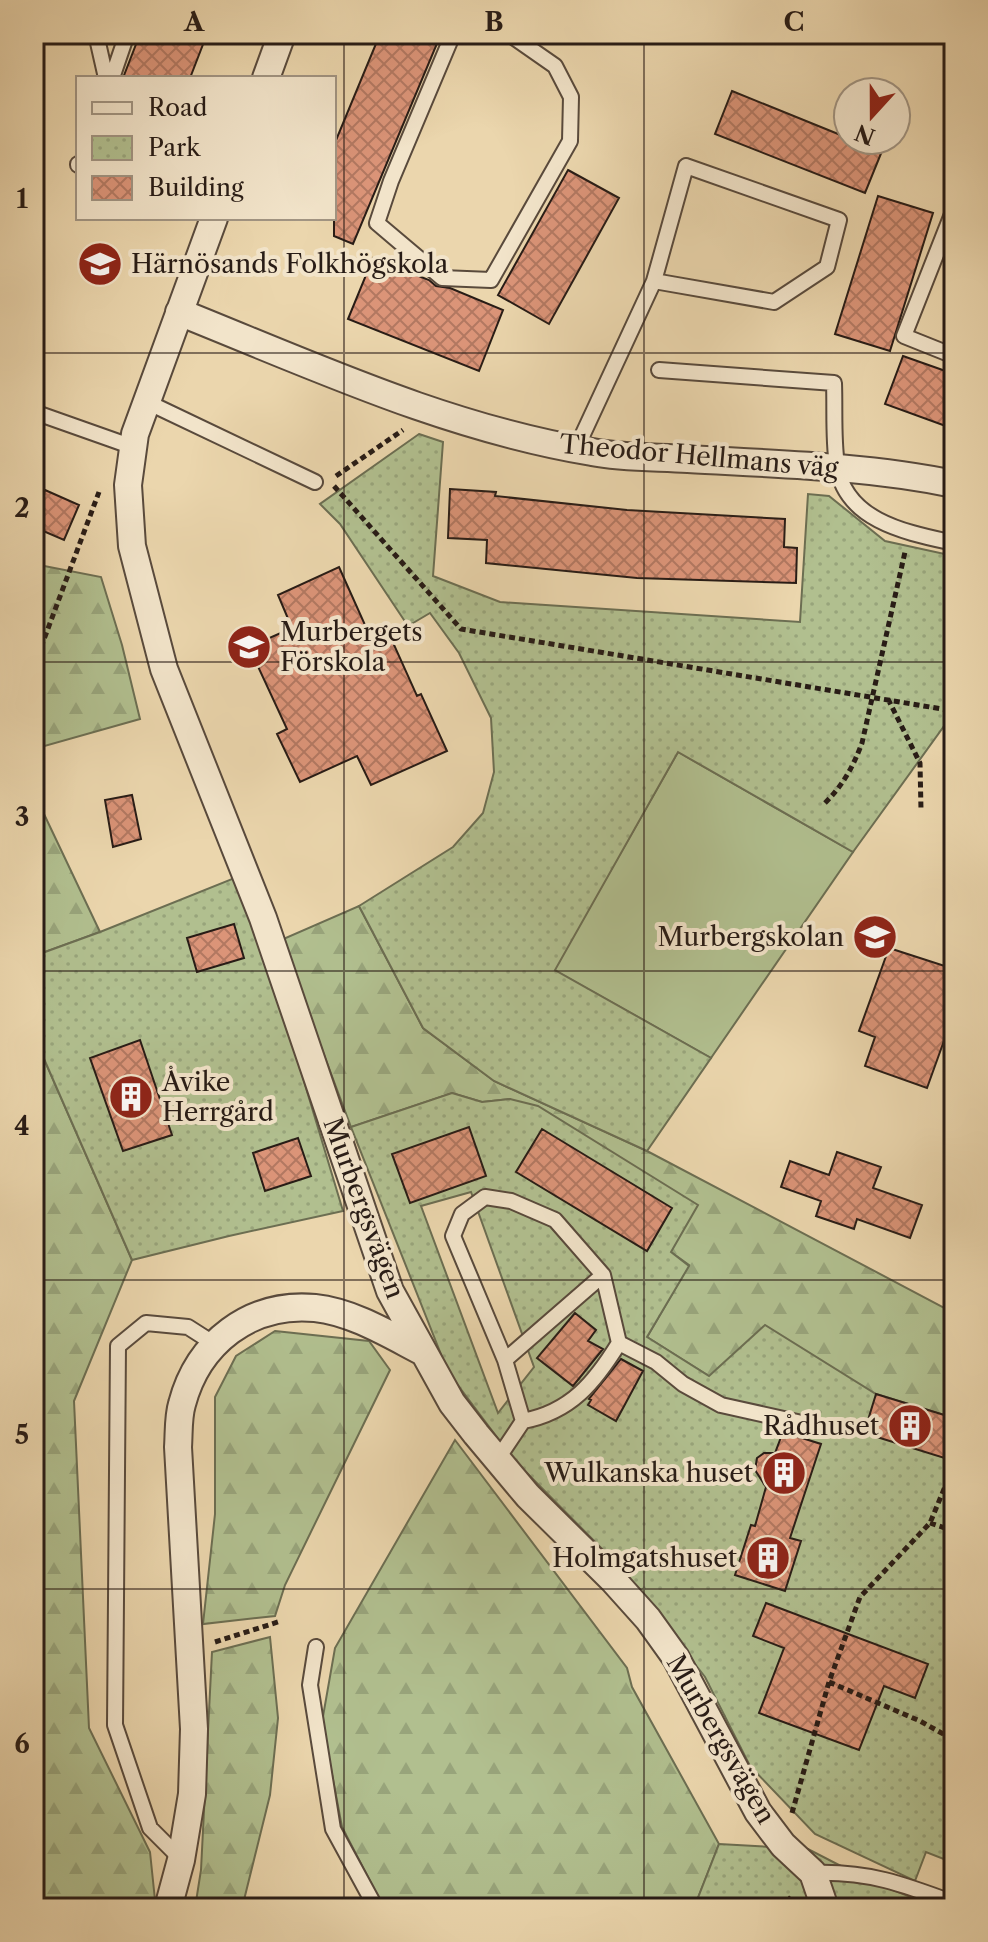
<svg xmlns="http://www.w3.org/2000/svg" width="988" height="1942" font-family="'Libre Caslon Text',serif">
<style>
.grass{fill:#b1bf8f;stroke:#6c6e52;stroke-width:2}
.forest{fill:url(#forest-firs);stroke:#6c6e52;stroke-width:2}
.park{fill:url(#park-dots);stroke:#6c6e52;stroke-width:2;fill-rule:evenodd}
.building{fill:url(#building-cross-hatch);stroke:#281c16;stroke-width:2}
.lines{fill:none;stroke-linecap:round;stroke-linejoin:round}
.lane-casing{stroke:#594a3c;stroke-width:18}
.street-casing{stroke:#594a3c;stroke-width:30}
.path{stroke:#281c16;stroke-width:5;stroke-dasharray:6 4;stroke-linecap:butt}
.lane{stroke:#f2e4ca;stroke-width:14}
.street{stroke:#f2e4ca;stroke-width:26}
.grid{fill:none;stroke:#281c16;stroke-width:2;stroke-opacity:0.55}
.labels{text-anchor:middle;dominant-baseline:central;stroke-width:8;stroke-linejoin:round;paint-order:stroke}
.poi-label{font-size:26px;fill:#281c16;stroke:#f2e4ca;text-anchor:end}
.street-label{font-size:26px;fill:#281c16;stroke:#f2e4ca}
.neatline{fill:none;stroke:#281c16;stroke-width:3}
.grid-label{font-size:26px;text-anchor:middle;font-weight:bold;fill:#281c16}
</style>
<defs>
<pattern id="forest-firs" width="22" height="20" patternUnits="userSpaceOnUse" patternTransform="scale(2)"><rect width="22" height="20" fill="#b1bf8f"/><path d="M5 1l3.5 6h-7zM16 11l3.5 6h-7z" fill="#98a47b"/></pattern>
<pattern id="park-dots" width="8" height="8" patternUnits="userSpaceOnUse" patternTransform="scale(2)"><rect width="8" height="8" fill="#b1bf8f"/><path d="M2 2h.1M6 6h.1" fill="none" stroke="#98a47b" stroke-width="1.8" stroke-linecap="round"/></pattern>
<pattern id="building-cross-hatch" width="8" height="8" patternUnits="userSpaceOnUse" patternTransform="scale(2)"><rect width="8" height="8" fill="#db9478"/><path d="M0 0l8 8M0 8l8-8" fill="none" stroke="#b27861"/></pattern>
</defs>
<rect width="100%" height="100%" fill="#ebd6ad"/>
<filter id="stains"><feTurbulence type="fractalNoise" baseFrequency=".0025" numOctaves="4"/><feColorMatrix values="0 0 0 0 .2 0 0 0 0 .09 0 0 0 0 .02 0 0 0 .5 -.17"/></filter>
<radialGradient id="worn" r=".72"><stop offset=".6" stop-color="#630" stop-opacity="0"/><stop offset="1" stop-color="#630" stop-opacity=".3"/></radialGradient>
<path class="grass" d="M678,752L853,852L711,1058L554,970Z"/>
<path class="forest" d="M34,564L101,577L122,645L140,719L34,749Z
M34,793L100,932L34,956Z
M359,906L423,1028L494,1081L647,1151L954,1313V1419L709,1376L647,1337L689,1265L671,1252L510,1099L482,1102L452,1093L351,1127L281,940Z
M34,1036L132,1260L74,1401L89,1728L150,1852L155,1900L152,1908H34Z
M275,1331L369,1341L390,1370L285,1585L275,1616L203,1624L215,1514V1397L236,1356Z
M455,1440L627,1668L632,1687L719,1844L694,1908H384L342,1827L322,1722L335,1648Z
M270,1637L278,1718L270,1795L242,1908H195L201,1870L212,1652Z"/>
<path class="park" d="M419,434L443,442L433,576L500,602L800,622L808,494L829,496L885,541L954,556V724L947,722L853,852L678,752L555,970L711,1058L647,1151L494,1081L423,1028L359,906L453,847L483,813L494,772L491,718L459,653L430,613L408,626L340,524L320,504Z
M242,875L343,1211L229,1236L132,1260L34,1036V956L100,932Z
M452,1093L482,1102L510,1099L538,1106L698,1205L671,1252L689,1266L647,1337L709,1376L765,1325L876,1394L954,1418V1863L926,1852L915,1881L815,1834L750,1766L705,1677L617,1564L514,1460L448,1372L351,1127ZM471,1192L534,1367L498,1413L421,1206Z
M719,1844L808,1849L870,1881L939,1908H694Z"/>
<path class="building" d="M140,34H207L190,78H123Z
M380,34H441L353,244L334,236V145Z
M732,91L848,138V140L882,151L865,193L715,134Z
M568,170L619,198L549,324L498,295Z
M878,196L933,213L890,351L835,334Z
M373,258L429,280L436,286L450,288L503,310L479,371L348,319Z
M903,356L954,374V429L885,404Z
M450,489L496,492L495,496L627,510L785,519L784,547L797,548L796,583L637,578L486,563L487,540L448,538Z
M45,490L79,505L64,540L34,527V516Z
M339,567L369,634L386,627L417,696L421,694L447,751L371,785L357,756L300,782L277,734L287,729L249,647L292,628L278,595Z
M132,795L141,839L113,847L105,800Z
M234,924L244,958L197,972L187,938Z
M889,948L954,969V1013L927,1088L865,1066L875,1037L859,1031Z
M140,1040L172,1135L123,1151L90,1058Z
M469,1127L486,1176L410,1203L392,1154Z
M542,1129L672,1208L647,1251L516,1172Z
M298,1138L311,1176L265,1191L253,1153Z
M837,1152L881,1167L873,1188L922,1205L910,1238L857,1219L854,1229L816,1216L821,1201L781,1187L790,1161L829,1175Z
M575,1313L596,1330L588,1341L603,1349L573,1386L537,1358Z
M621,1359L643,1371L616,1421L588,1405L591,1400L589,1399Z
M876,1394L954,1418V1461L864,1433Z
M783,1432L821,1444L790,1538L801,1541L785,1591L735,1575L751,1525L755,1526L766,1487L755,1470L757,1458L764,1453H775Z
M766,1603L928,1664L915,1698L884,1686L859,1750L759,1713L784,1648L753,1636Z"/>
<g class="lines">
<g class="lane-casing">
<path id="lane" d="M96,34L106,78
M453,34L391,181L377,223L442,278L491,280L570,141L571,97L555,66L509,34
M112,78L127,34
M78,165V164
M954,209L904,336L954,356
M659,370L834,383C835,410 833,439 837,465C845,522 909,533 954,543
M147,402L315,482
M34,412L133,447
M576,449L654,281L686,166L839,220L827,267L774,302L654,281
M619,1343L656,1362L683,1384L721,1405L829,1429
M523,1421C571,1412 595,1382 619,1343L603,1275
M497,1460L523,1421L505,1360L453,1236L462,1214L485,1197L511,1201L555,1220L603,1275L505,1360
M316,1647L310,1685L333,1829L376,1908
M181,1859L150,1828L115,1725L118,1346L146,1323L188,1327L213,1343
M813,1873C868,1871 903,1884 954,1903"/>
</g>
<g class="street-casing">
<path id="street" d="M266,78L282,34
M214,218L135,434L128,485L132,546L164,669L263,918L390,1291L452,1403L476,1434L528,1496L613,1580L648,1619L676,1658L758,1812L783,1845L813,1873L825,1908
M179,312C314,366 447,428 592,452C623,458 657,457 688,459C777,464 867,466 954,484
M168,1908L181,1860L192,1794L194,1729L178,1447C179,1433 178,1417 182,1404C198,1343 250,1302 315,1308C353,1312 390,1335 423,1352"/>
</g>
<path class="path" d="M336,476L403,430
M334,486L461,629L954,711
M34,666L99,492
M888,699L920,763L921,810
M825,803C843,785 853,767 862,743L905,552
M930,1523L954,1531
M215,1642L281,1621
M829,1682L920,1721L954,1740
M792,1813L829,1682L860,1597L930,1523L954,1465
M782,1908L791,1897"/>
<use href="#lane" class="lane"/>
<use href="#street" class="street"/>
</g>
<path class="grid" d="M344,34V1908M644,34V1908M34,353H954M34,662H954M34,971H954M34,1280H954M34,1589H954"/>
<defs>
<g id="school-disc" transform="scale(2.3)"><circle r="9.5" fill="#8f2418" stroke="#f2e4ca"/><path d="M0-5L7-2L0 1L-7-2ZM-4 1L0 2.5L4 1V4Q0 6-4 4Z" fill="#fff"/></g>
<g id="building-disc" transform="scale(2.3)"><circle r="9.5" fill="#8f2418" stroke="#f2e4ca"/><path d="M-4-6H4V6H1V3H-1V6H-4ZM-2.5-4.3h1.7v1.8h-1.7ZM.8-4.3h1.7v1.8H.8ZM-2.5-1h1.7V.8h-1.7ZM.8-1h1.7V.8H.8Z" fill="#fff"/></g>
</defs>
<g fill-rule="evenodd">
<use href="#school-disc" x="100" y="264"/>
<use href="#school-disc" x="249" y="647"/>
<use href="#school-disc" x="875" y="937"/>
<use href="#building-disc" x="131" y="1097"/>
<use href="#building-disc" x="910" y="1426"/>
<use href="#building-disc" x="784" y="1473"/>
<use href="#building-disc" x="768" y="1558"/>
</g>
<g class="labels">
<g class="poi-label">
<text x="131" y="264" text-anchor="start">Härnösands Folkhögskola</text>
<text x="280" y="632" text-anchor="start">Murbergets<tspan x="280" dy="30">Förskola</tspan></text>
<text x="844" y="937">Murbergskolan</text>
<text x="162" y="1082" text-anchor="start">Åvike<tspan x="162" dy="30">Herrgård</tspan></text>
<text x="879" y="1426">Rådhuset</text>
<text x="753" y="1473">Wulkanska huset</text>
<text x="737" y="1558">Holmgatshuset</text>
</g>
<g class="street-label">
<text transform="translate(699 456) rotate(5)">Theodor Hellmans väg</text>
<text transform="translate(364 1208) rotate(70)">Murbergsvägen</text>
<text transform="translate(721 1739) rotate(60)">Murbergsvägen</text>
</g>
</g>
<rect width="988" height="1942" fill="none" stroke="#ebd6ad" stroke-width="88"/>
<rect x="76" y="76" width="260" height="144" fill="#f2e4ca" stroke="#a19482" stroke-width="2"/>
<rect x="92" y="102" width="40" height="12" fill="#f2e4ca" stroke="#a19482" stroke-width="2"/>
<text x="148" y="116" font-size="24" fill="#281c16">Road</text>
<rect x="92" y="136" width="40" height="24" fill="url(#park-dots)" stroke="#a19482" stroke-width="2"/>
<text x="148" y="156" font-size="24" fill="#281c16">Park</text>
<rect x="92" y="176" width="40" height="24" fill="url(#building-cross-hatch)" stroke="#a19482" stroke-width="2"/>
<text x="148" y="196" font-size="24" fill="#281c16">Building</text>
<g transform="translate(872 116) rotate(201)"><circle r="38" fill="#f2e4ca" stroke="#a19482" stroke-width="2"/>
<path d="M0-6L14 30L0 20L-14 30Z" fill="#8f2418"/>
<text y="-12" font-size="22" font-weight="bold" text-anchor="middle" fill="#281c16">N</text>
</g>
<rect x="44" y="44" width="900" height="1854" class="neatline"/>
<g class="grid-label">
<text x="194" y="31">A</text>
<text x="494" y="31">B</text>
<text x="794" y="31">C</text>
<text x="22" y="208">1</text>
<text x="22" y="517">2</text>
<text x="22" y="826">3</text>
<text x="22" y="1135">4</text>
<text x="22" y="1444">5</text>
<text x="22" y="1753">6</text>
</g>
<rect width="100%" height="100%" filter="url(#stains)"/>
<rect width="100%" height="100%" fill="url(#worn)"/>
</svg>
